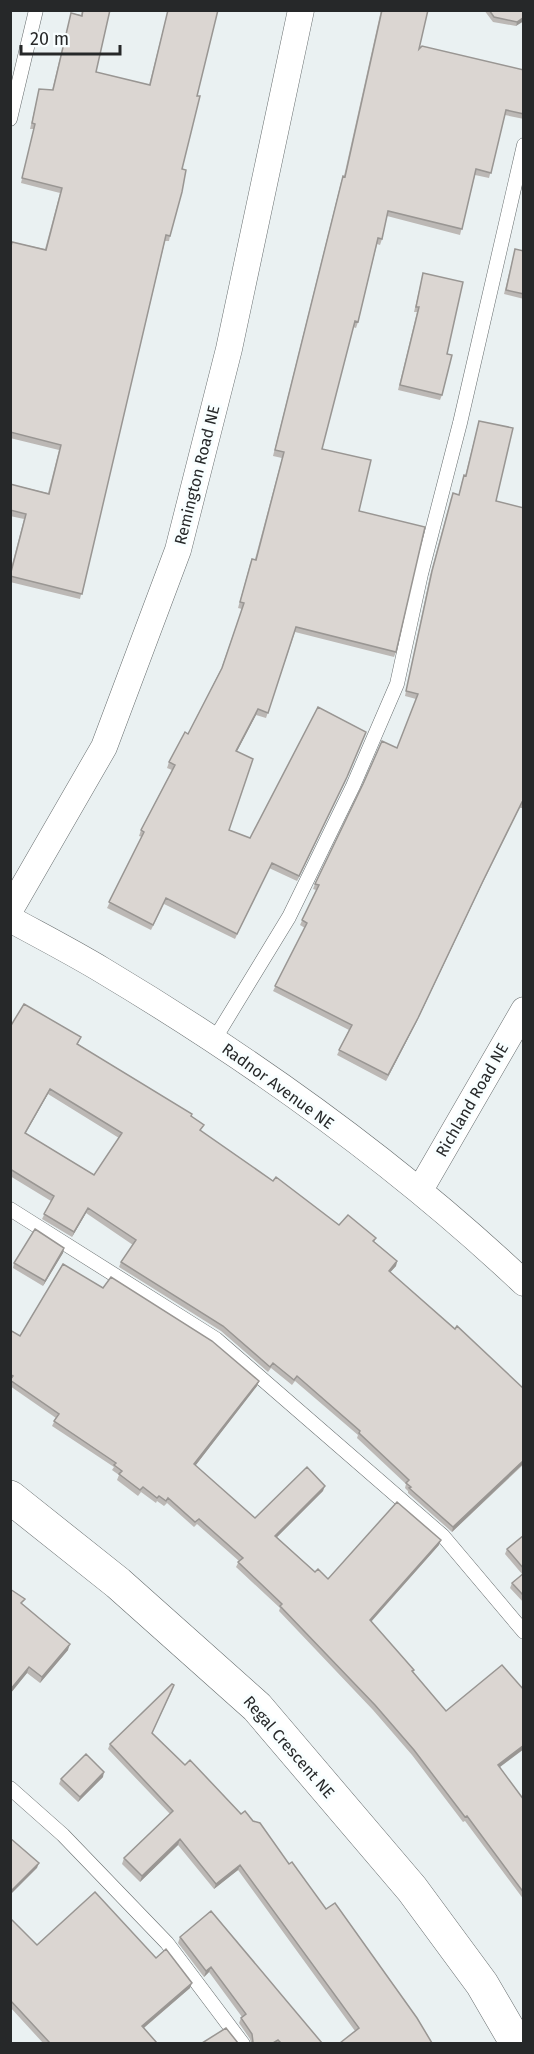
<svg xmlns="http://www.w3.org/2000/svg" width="534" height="2054" font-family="'Fira Sans',sans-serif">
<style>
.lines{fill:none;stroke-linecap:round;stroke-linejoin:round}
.service-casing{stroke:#676d6e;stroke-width:15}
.minor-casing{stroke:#676d6e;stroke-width:27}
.tertiary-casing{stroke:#676d6e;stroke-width:34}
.service{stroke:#fff;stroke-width:14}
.minor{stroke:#fff;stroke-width:26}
.tertiary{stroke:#fff;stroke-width:33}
.wall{fill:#bcb8b5;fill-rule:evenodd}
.shaded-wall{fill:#999693}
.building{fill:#dbd6d2;stroke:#999693;stroke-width:1.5;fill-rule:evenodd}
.labels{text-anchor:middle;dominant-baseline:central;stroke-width:6;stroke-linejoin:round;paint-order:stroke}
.street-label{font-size:16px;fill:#262829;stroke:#f8feff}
</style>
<rect width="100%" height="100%" fill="#eaf1f2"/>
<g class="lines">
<g class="service-casing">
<path id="service" d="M10,119L36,10
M214,1040L289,917L353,786L397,684L421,574L460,423L524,145
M10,1209L216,1339L443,1536L524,1632
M10,1788L63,1835L167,1943L243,2044"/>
</g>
<g class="minor-casing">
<path id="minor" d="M10,910L104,747L178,550L229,349L301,10
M10,919C41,936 72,952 102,970C251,1059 397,1163 524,1283
M420,1190L524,1010"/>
</g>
<g class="tertiary-casing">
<path id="tertiary" d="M10,1497L118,1583L257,1707L412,1889L482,1984L517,2044"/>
</g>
<use href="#service" class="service"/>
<use href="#minor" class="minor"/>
<use href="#tertiary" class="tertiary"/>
</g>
<path class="wall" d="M82,10H110L96,72L149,85L168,10L197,96L182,169L170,236L169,241H165L80,599L10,582V572L24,519L10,516V484L48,493L59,450L10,438V247L12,242L45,249L60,193L21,183L34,129H30L38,94L39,89L52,90L71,13L81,15Z
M381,10H428L419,49L524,70V119L505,115L489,178L475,175L460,235L387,216L382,239L380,245L377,244L358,322L356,328L353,327L322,449L359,511L396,652L394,657L295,632L266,718L256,715L237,751L229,830L250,838L345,782L297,881L269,868L235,939L164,904L151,930L107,908L142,837L139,836L141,830L172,770L167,768L169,762L188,734L221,669L242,609L238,608L250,564L252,559H255L282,458L273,456L341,182L343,176H344Z
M484,10H524L516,26L493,22Z
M515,249L524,251V299L504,294Z
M423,273L447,354L442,395L440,400L398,390L417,312H414Z
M479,421L496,501L524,508V804L522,808H520L481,886L416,1023L386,1081L337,1055L349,1030L273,991L305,928L300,925L316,890L313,889L315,884L397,748L416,699L405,696L430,576L451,498L459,494L462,481L464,475L465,476Z
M10,1027L81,1037L78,1044L191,1116L201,1131L273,1181L339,1225L376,1238L374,1242L397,1261L396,1266L390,1272L524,1389V1464L452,1532L408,1493V1491L405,1488L406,1484L357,1438L358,1435L295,1381L292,1385L271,1368L268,1372L221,1331L119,1267L121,1262L133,1245L86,1213L72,1237L42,1219L51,1201L10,1176ZM48,1094L119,1138L94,1175L25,1133Z
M64,1248L63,1253L43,1286L13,1268L14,1263Z
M10,1330L20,1336L259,1381L257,1386L195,1466L255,1518L323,1491L277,1537L315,1572L328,1579L439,1545L371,1622L414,1670L413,1673L446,1711L500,1768L524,1800V1900L465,1821L463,1822L412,1755L373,1710L279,1611L280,1608L236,1567L239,1561L197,1524L194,1527L167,1503L164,1506L157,1501L156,1503L141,1492L138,1496L117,1480L119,1475L112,1470L114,1467L52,1426L56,1418L10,1386Z
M524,1535V1603L510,1588L512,1583L522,1574L505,1554L507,1549Z
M10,1589L22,1604L68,1650L40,1683L27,1673L10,1694Z
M172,1691L152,1733L185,1765L241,1814L253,1821L326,1909L432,2043L355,2031L238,1870L214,1889L178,1845L140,1882L122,1864L124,1858L170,1814L108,1749L110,1744Z
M103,1777L78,1802L59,1784L61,1779Z
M10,1918L37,1945L156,1958L190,1988L144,2028L157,2043H43L10,2007Z
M180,1937L322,2043H251L250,2039L239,2023L241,2018L242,2017L209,1972L204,1977L178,1943Z"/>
<path class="shaded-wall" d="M524,17V21L516,26L517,22Z
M258,709L256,715L234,757L236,751Z
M366,732L345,782L297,881L299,876Z
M522,802L481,886L416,1023L386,1081L483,881Z
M50,1089L48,1094L23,1138L25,1133Z
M88,1208L86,1213L72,1237L74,1232Z
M64,1248L63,1253L43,1286L45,1281Z
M397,1261L396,1266L387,1276L389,1271Z
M259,1381L257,1386L192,1470L194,1464Z
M524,1460V1463L452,1532L453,1527Z
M325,1486L323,1491L273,1541L275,1536Z
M441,1540L439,1545L368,1625L370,1620Z
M70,1644L68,1650L40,1683L42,1677Z
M29,1667L27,1673L10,1694V1690Z
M524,1745V1749L496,1770L498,1765Z
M104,1772L103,1777L78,1802L80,1797Z
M180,1839L178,1845L140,1882L142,1876Z
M39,1863L37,1868L10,1895V1892Z
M240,1865L238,1870L214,1889L216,1884Z
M211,1967L209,1972L204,1977L206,1971Z
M192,1983L190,1988L140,2031L142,2026Z"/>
<path class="building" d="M83,10H110L96,72L150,85L168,10H218L197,96H200L182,169L186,170L182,192L170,236L166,235L82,594L10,576L26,514L10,510V484L49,494L61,445L10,432V250L12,242L46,250L62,188L22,178L35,124L32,123L39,89L53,90L71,13L82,16Z
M382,10H428L419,49L422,46L524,70V114L506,110L491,173L476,169L462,229L388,211L382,239L378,238L358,322L355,321L322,449L371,460L359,511L425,527L396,652L296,627L268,713L258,709L236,751L253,759L229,830L250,838L318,707L366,732L347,777L299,876L272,863L237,934L166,898L153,925L109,902L144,832L141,830L175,765L169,762L185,732L188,734L222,668L244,603L240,602L252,559L256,560L284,452L275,450L343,176L345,177Z
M489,10H524V17L517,22L494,17Z
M515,249L524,251V294L506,290Z
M423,273L463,282L447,354L452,355L442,395L400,385L419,307H416Z
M479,421L513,428L496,501L524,508V803L522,802L483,881L418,1018L388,1075L339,1050L352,1025L275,986L307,923L302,920L319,885L315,884L363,784L382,741L397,748L418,694L406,691L432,571L453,493L459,495L464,475L466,476Z
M24,1004L81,1037L77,1044L192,1114L191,1116L204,1125L200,1130L273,1181L276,1177L339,1225L348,1215L376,1238L373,1241L397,1261L389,1271L455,1329L457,1326L524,1389V1460L453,1527L409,1488L411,1487L406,1483L409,1480L359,1433L360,1431L297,1376L294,1380L273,1363L270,1367L223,1326L121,1262L136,1240L88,1208L74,1232L44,1214L54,1196L10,1169V1027ZM50,1089L122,1133L94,1175L25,1133Z
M35,1229L64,1248L45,1281L14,1263Z
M63,1264L103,1288L111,1277L212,1341L259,1381L194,1464L255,1518L307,1467L325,1486L275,1536L315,1572L318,1569L328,1579L397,1502L441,1540L370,1620L414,1670L412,1671L446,1711L502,1665L524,1690V1745L498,1765L524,1800V1893L467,1816L465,1817L414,1750L375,1705L280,1606L282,1604L238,1562L243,1558L199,1519L195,1522L168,1498L166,1501L159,1496L157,1498L143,1487L140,1490L119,1474L122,1471L114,1465L116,1463L54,1421L59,1414L10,1380L13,1376L10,1374V1330L20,1336Z
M524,1535V1569L507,1549Z
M524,1573V1596L512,1583Z
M10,1589L25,1599L21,1603L70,1644L42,1677L29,1667L10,1690Z
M172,1684L174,1685L152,1733L185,1765L190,1760L241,1814L245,1811L253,1821L260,1823L289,1864L292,1862L326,1909L335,1903L417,2018L432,2043H340L359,2028L240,1865L216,1884L180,1839L142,1876L124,1858L173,1811L110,1744Z
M86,1754L104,1772L80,1797L61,1779Z
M10,1838L39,1863L10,1892Z
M95,1892L156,1958L166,1949L192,1983L142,2026L157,2043H50L10,2000V1918L37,1945Z
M211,1911L322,2043H281L278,2040L273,2043H251L253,2042L252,2034L241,2018L246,2014L211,1967L206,1971L180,1937Z
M226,2028L238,2043H202Z"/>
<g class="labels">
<g class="street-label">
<text transform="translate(197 475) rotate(-76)">Remington Road NE</text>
<text transform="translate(278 1086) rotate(36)">Radnor Avenue NE</text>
<text transform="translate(472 1100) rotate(-60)">Richland Road NE</text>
<text transform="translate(289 1747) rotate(49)">Regal Crescent NE</text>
</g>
</g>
<rect width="534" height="2054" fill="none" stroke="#262829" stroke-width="24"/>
<path d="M21 45v9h99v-9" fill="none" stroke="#262829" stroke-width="3"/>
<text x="30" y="45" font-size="18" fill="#262829" stroke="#f8feff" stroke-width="4.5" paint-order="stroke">20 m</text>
</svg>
